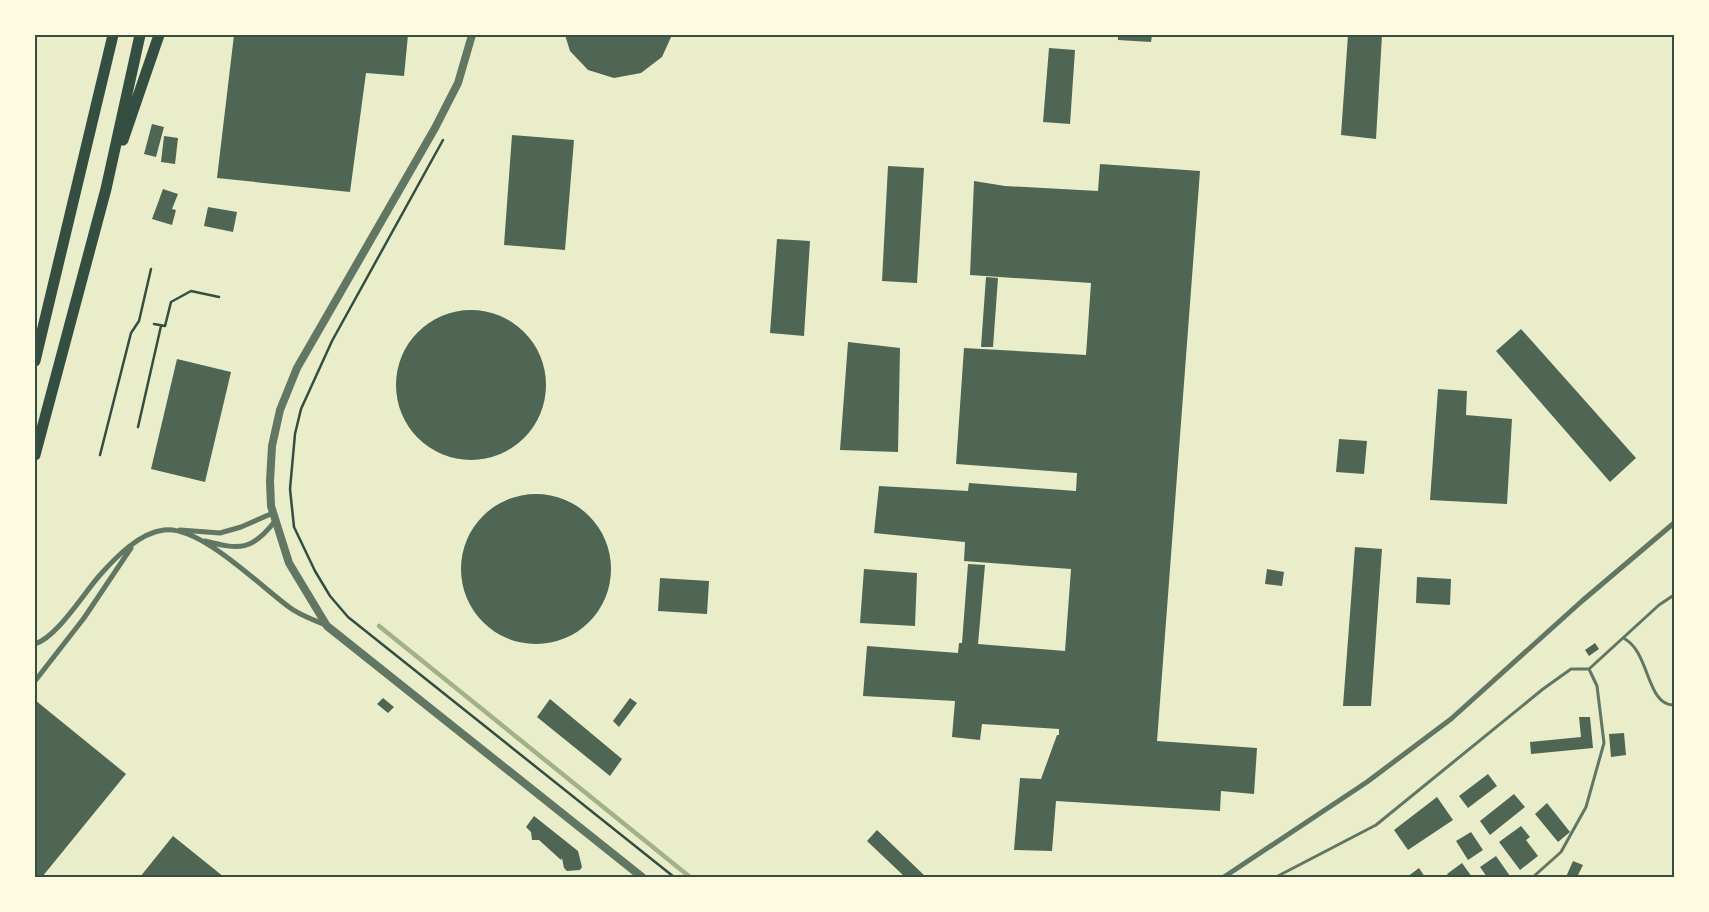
<svg xmlns="http://www.w3.org/2000/svg" width="1709" height="912" font-family="'Archivo Narrow',sans-serif">
<style>
.lines{fill:none;stroke-linecap:round;stroke-linejoin:round}
.stream{stroke:#a3b18a;stroke-width:4.5}
.building{fill:#4f6655}
.path{stroke:#344e41;stroke-width:2.5}
.service{stroke:#617663;stroke-width:3}
.minor{stroke:#617663;stroke-width:5}
.tertiary{stroke:#617663;stroke-width:8}
.motorway{stroke:#344e41;stroke-width:11}
.neatline{fill:none;stroke:#344e41;stroke-width:2}
</style>
<rect width="100%" height="100%" fill="#e9edc9"/>
<g class="lines">
<path class="stream" d="M379,626L690,877"/>
</g>
<path class="building" d="M234,35H408L404,76L366,73L350,192L217,178Z
M565,35H672L662,57L641,73L614,78L588,70L570,51Z
M1118,35H1152L1151,42L1118,40Z
M1348,35H1382L1376,139L1341,135Z
M1049,48L1075,50L1070,124L1043,122Z
M152,124L164,127L156,157L144,154Z
M512,135L574,140L565,250L504,245Z
M164,136L178,138L175,164L161,162Z
M1100,164L1200,171L1157,741L1257,748L1254,794L1221,791L1220,811L1056,801L1052,851L1014,850L1020,778L1041,779L1057,735H1059V729L982,724L980,740L952,737L955,701L863,696L867,646L958,653L959,643H962L968,564L985,565L978,644L1065,651L1071,569L964,561L965,542L874,533L879,486L968,491L969,483L1076,491L1077,473L956,464L964,348L1086,355L1091,283L970,275L974,181L1005,186L1098,191Z
M888,166L924,168L917,283L882,281Z
M163,189L178,194L172,209L176,210L172,225L152,219Z
M208,207L237,212L233,232L204,226Z
M777,239L810,241L804,336L770,333Z
M986,277L998,278L993,347H981Z
M396 385a75 75 0 1 1 150 0a75 75 0 1 1-150 0Z
M1521,329L1636,458L1610,482L1496,351Z
M848,342L900,348L898,452L840,450Z
M177,359L231,372L205,482L151,469Z
M1438,389L1467,391L1466,415L1512,419L1507,504L1430,500Z
M1339,439L1367,441L1364,474L1336,472Z
M461 569a75 75 0 1 1 150 0a75 75 0 1 1-150 0Z
M1355,547L1382,549L1371,706H1343Z
M864,569L917,573L915,626L860,623Z
M1267,569L1284,572L1282,586L1265,584Z
M1417,577L1451,579L1450,605L1416,603Z
M660,578L709,581L707,614L658,611Z
M1595,643L1599,649L1589,656L1585,650Z
M383,698L394,707L388,713L377,704Z
M630,698L637,703L619,727L613,721Z
M550,699L622,759L610,776L537,717Z
M35,700L126,774L42,877H35Z
M1579,717H1590L1593,748L1531,754L1530,742L1581,737Z
M1624,733L1626,755L1611,757L1609,734Z
M1488,774L1497,786L1468,808L1459,796Z
M1514,794L1525,807L1490,835L1480,821Z
M1437,797L1453,820L1408,850L1394,830Z
M1547,803L1570,832L1558,842L1535,814Z
M534,816L578,851L582,867L580,870L567,871L564,868L562,858L561,860L539,840H532L531,832L526,827Z
M1521,826L1530,837L1526,840L1538,856L1520,870L1499,842Z
M877,830L926,877H905L867,841Z
M1471,832L1483,850L1468,860L1456,841Z
M173,836L224,877H140Z
M1496,856L1510,876L1509,877H1487L1480,867Z
M1573,861L1583,865L1577,877H1566Z
M1462,863L1472,877H1449L1447,874Z
M1419,868L1425,877H1407Z"/>
<g class="lines">
<path class="path" d="M443,140L332,341L301,409L295,434L290,489L294,527L315,571L330,596L348,617L674,877
M154,324L165,326L171,302L191,291L219,297
M138,427L161,326
M100,455L131,333L139,321L151,269"/>
<path class="service" d="M1623,638C1650,650 1646,706 1674,705
M1589,669L1659,605L1674,595
M1276,877L1376,825L1543,689L1571,669H1589L1597,686L1604,743L1586,807L1561,852L1533,877"/>
<path class="minor" d="M180,530L220,533L241,527L273,513
M205,541C240,550 252,551 275,521
M35,644C58,636 83,594 100,575C116,557 139,533 164,530C200,525 260,586 289,607C299,615 314,620 326,625
M35,681L84,618L131,548
M1224,877L1367,782L1451,719L1582,601L1674,523"/>
<path class="tertiary" d="M472,35L458,83L435,128L297,368L280,410L272,446L270,481L271,506L289,563L327,626L642,877"/>
<path class="motorway" d="M123,140L159,35
M35,361L113,35
M35,455L106,189L140,35"/>
</g>
<rect width="1709" height="912" fill="none" stroke="#fefae0" stroke-width="72"/>
<rect x="36" y="36" width="1637" height="840" class="neatline"/>
</svg>
